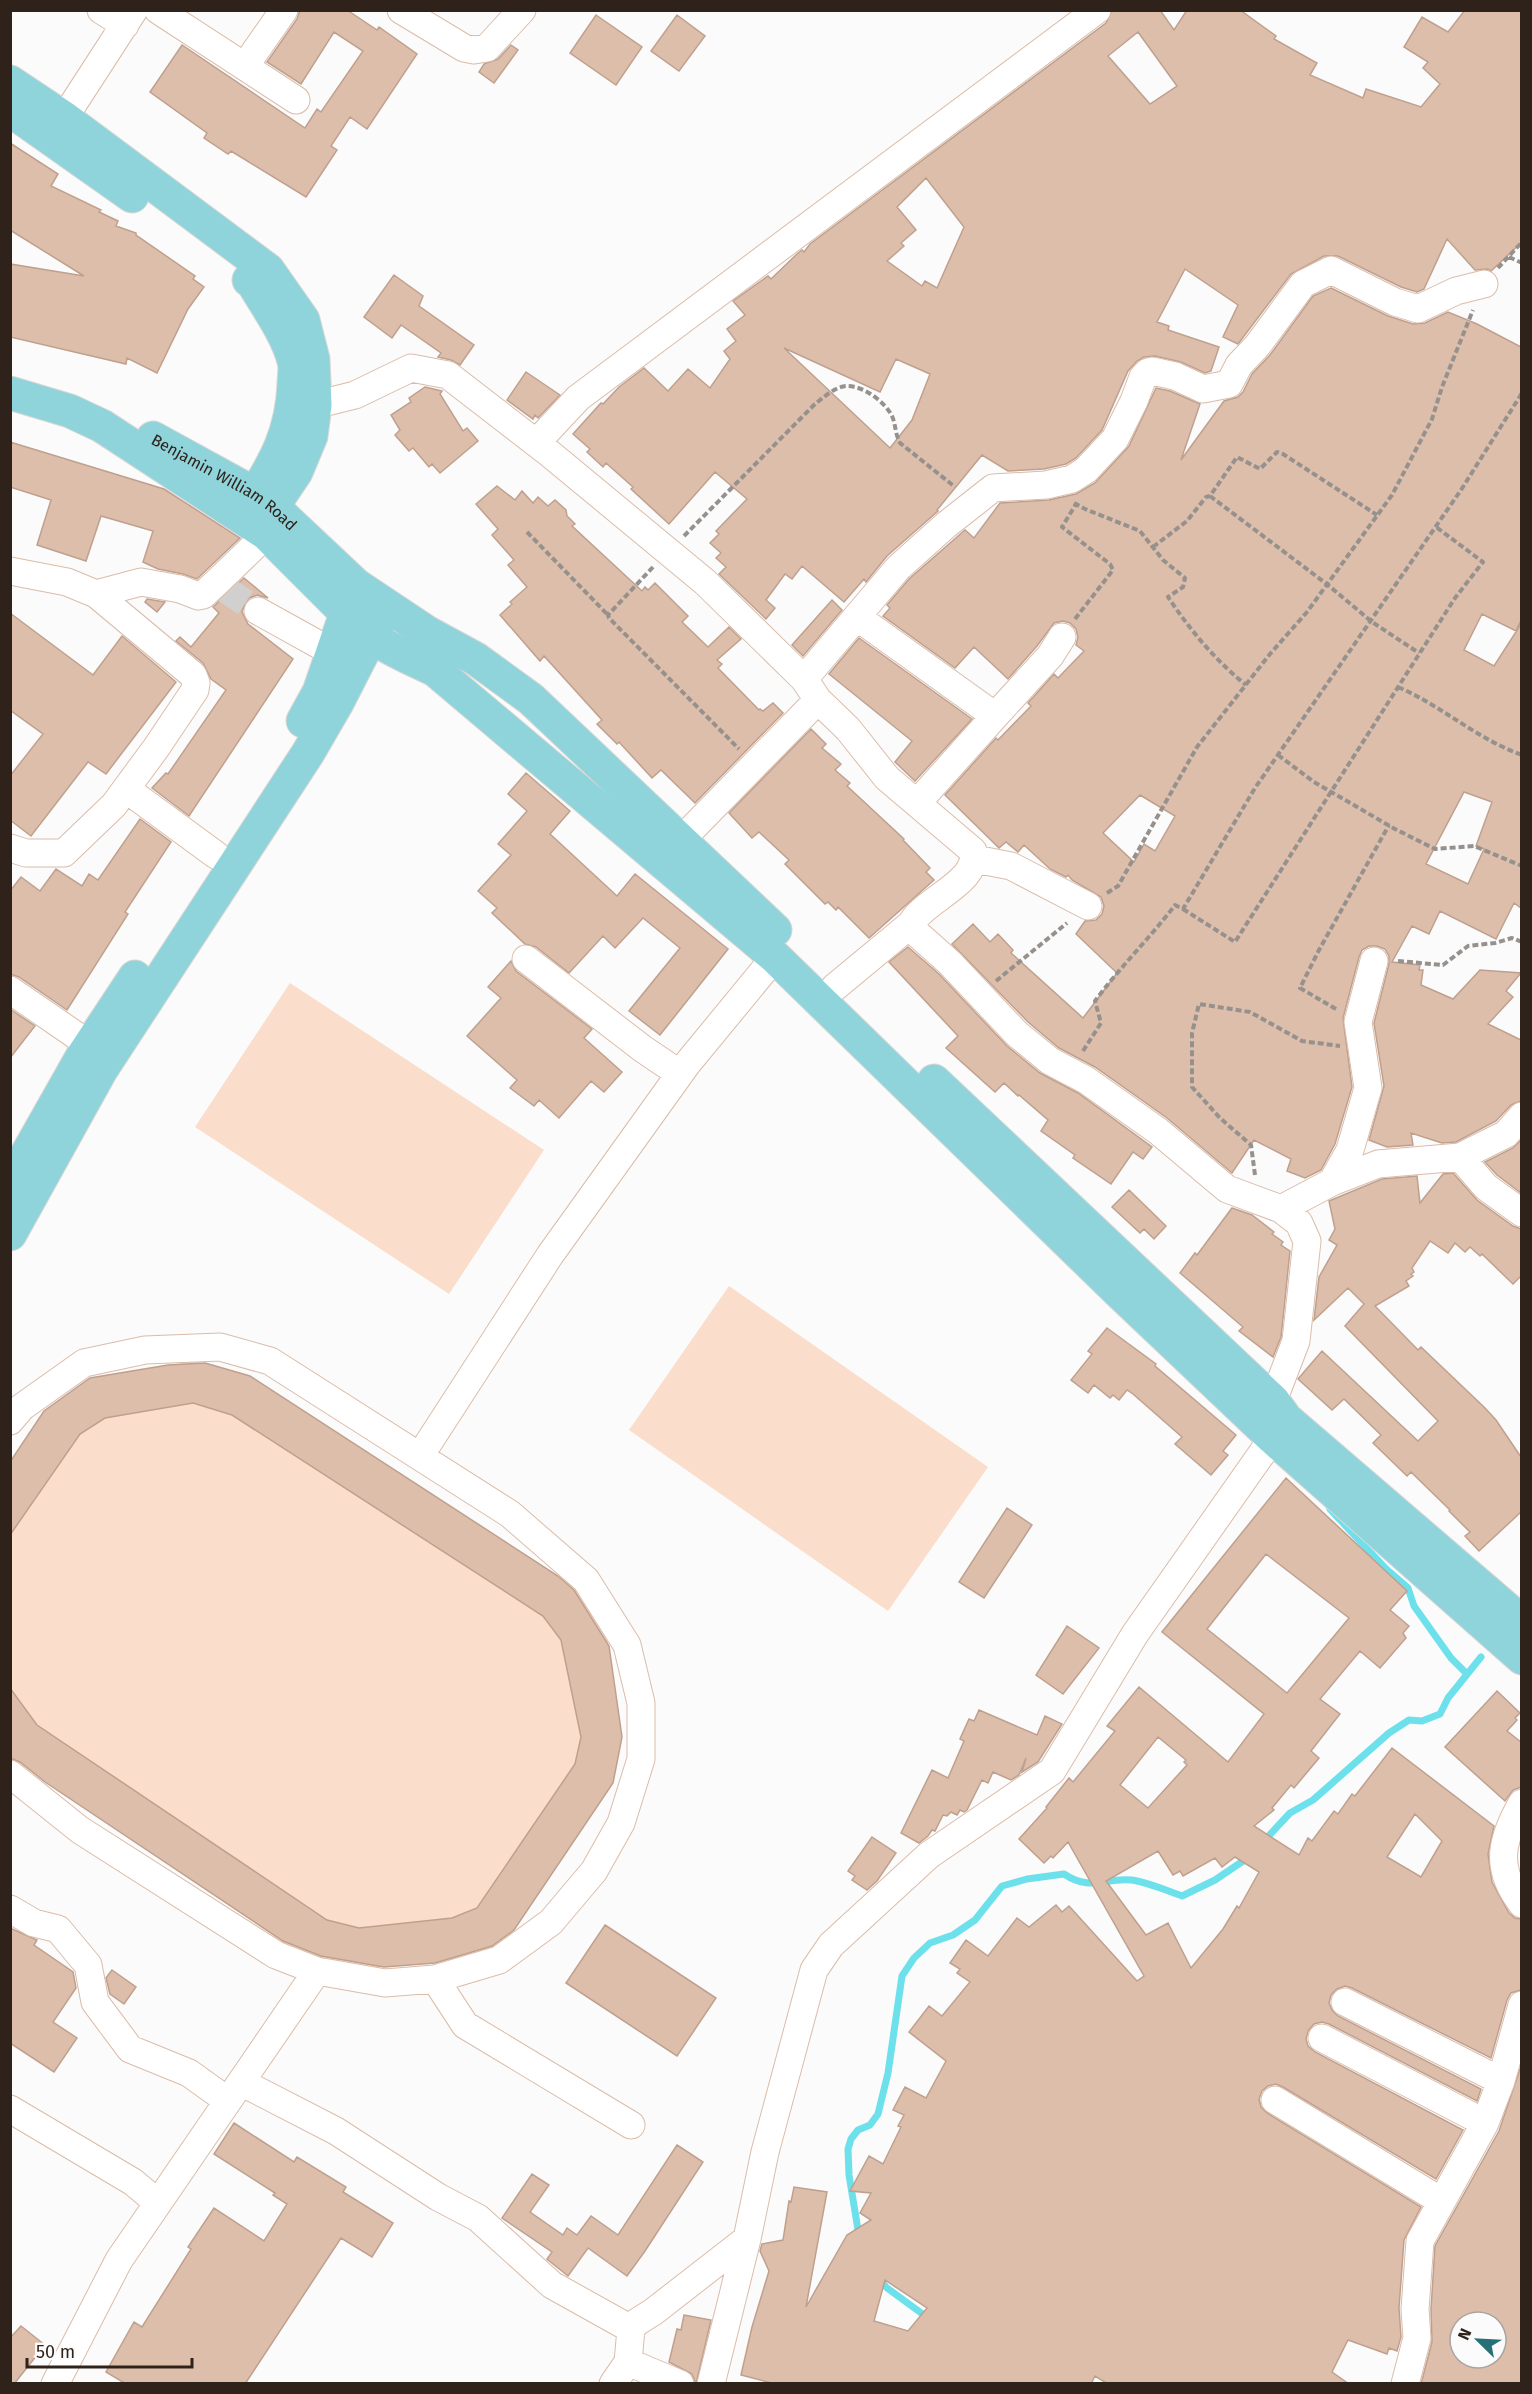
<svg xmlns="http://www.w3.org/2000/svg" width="1532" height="2394" font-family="'Fira Sans',sans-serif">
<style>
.green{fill:#fbddcb}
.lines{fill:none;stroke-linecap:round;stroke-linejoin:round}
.stream{stroke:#6ce0eb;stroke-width:7}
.building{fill:#ddbeab;stroke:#bfa08e;stroke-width:1.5;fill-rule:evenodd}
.minor-tunnel{stroke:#d2d0ce;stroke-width:27;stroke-dasharray:27 14;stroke-linecap:butt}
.minor-casing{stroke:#dbbca9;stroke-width:29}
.major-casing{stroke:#d9d7d6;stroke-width:35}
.path{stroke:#97918e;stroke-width:4;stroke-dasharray:6 3;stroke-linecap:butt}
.minor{stroke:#fff;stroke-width:27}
.major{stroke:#8fd4da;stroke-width:33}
.labels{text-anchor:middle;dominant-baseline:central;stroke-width:5;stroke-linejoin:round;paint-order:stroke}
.street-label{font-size:16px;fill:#2e221b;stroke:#fbfbfb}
</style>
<rect width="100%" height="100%" fill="#fbfbfb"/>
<path class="green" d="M290,983L544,1150L449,1294L195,1127Z
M729,1286L988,1467L888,1611L629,1430Z
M194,1361L250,1376L575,1587L606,1629L622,1737L613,1783L506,1942L461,1960L360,1969L310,1961L11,1758L10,1462L44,1411L90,1378Z"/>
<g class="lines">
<path class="stream" d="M1330,1509L1386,1569L1408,1588L1414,1606L1451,1658L1467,1674
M1263,1842L1290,1813L1313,1800L1389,1733L1409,1720L1422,1721L1440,1714L1448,1698L1481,1657
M859,2236L849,2175L848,2149L851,2139L858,2130L870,2125L878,2114L888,2073L902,1976L914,1958L930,1943L953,1935L975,1920L1002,1886L1027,1879L1064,1874C1091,1892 1104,1877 1132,1880C1150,1883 1165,1890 1182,1896L1215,1880L1249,1857
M878,2278L887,2288L928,2318"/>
</g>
<path class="building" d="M300,10H347L377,30L379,27L417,54L367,129L350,117L331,146L337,150L306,197L231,151L228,154L204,138L207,133L150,92L182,45L305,128L317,109L321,112L363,51L334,32L301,84L267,62L297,19Z
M1112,10H1160L1174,30L1187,10H1240L1276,36L1274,39L1317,63L1310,75L1363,98L1366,89L1421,107L1440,84L1423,68L1428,62L1404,47L1422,17L1448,32L1465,10H1521V243L1491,271L1488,269L1475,270L1447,239L1424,289L1417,292L1401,287L1338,256H1324L1291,274L1238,344L1223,337L1238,305L1185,269L1157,322L1169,326L1168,330L1219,347L1211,371L1205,373L1181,362L1155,356L1144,357L1137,361L1128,371L1102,430L1076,458L1066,464L1044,469L1008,471L982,455L937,510L938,511L887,556L866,582L864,579L844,602L802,566L792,579L785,574L766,600L775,608L766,619L719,574L726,567L716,558L721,553L710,543L719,534L716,531L747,499L715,472L669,524L631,489L633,487L606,463L603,467L587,452L590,449L573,434L601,403L603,404L619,387L644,368L668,391L688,369L710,388L730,359L724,351L736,341L727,329L745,315L733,301L768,276L771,279L797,254L802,250L804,252L810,244L1106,23ZM1138,32L1177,86L1150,104L1108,56ZM926,178L964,227L937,288L925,281L922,286L887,261L904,246L901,243L916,230L897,207ZM784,348L880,392L896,359L930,374L912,420L890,448Z
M596,15L642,47L616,85L570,53Z
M677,15L705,36L679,71L651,51Z
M511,45L518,50L494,83L479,72L484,64L498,59Z
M10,143L58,174L51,186L101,210L99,212L118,221L116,226L136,233V235L195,276L193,279L204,287L188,309L157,373L127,358L126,364L10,337V264L84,276L10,230Z
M394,275L423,296L419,306L474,345L460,365L451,360L438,357L441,353L401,325L392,338L364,317Z
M1331,288L1388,316L1413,324L1425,323L1448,312L1477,324L1521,347V620L1516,631L1482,614L1464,650L1494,666L1521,624V908L1514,903L1496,939L1440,911L1429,934L1412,926L1392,962L1420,965L1419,970H1423L1421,985L1453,999L1480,970L1521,973L1506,991L1513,997L1488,1024L1521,1040V1101L1511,1105L1496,1121L1456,1142L1442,1143L1411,1133L1413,1145L1387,1147L1369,1140L1384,1086L1374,1023L1389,964V956L1385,949L1377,946H1369L1362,950L1359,957L1343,1018L1352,1087L1335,1144L1321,1170L1305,1178L1287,1171L1291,1159L1254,1140L1232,1173L1167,1118L1095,1067L1059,1048L1028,1022L952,944L973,924L990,942L998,934L1013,950L1011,953L1083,1018L1117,973L1076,934L1085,921L1096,920L1102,914L1104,906L1101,897L1072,880L1068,875L1066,877L1050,869L1024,845L1018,852L1006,842L999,848L945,795L996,738L998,740L1031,706L1028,703L1054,674L1058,678L1084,651L1076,645L1078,637L1076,629L1070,623L1063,621L1054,623L1037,646L1008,679L974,647L955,668L883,616L890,608L887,605L909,579L965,530L974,538L1000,503L1049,500L1076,494L1095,483L1129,446L1156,388L1170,391L1200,404L1181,460L1224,401L1238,397L1243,392L1252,374L1270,355L1313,296ZM1464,792L1492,802L1476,846L1484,849L1468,884L1426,864ZM1140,795L1175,816L1155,851L1144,844L1134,862L1103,833Z
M526,372L560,395L538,418L535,415L533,419L507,400Z
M425,387L442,391L440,394L463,431L467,428L478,441L440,473L432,464L429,467L413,448L409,451L395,435L400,430L391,415L411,402L409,398Z
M10,442L164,489L240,538L197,579L183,574L158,569L143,562L153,531L101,516L86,561L37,545L51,500L10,487Z
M497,486L515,500L522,491L533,503L538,497L548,506L555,500L566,510L567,516L575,524L572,526L642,591L645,587L648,590L655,583L688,616L682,622L708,647L729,627L741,639L717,660L722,664L718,668L759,710L760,709L763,711L773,703L783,713L695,803L661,770L652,778L619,742L617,744L597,724L602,720L544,656L540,661L500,615L512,604L510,602L527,587L508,565L514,560L492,535L498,529L476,504Z
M244,578L268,598L257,595L249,598L245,603L242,612L248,624L293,659L189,816L152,788L166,773L168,774L226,690L211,679L203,663L176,641L180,637L191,647L219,613L213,607Z
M147,599L165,602L157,612L145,602Z
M832,600L842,610L803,656L792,645Z
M10,613L93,675L122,636L176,682L106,774L88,762L31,836L10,820V776L43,734L10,710Z
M859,638L972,719L915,781L895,762L912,741L829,674Z
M811,729L826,744L822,748L841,764L835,770L850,783L847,786L904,839L903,840L930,868L926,872L934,880L869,938L838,907L836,910L828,902L825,904L785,864L789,860L759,832L752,838L729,813Z
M526,773L570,811L550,834L617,896L635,874L728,949L660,1035L629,1011L680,948L643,918L615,948L603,936L569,973L536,947L525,944L492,913L497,908L478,891L511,855L498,844L527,811L508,794Z
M140,819L171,842L125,912L128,914L67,1010L19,977L10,974V891L21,877L40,891L56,869L82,886L89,874L98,880Z
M908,947L939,974L1007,1046L1040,1073L1078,1093L1152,1147L1143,1159L1133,1152L1111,1184L1073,1158L1075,1155L1041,1131L1048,1120L1019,1095L1018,1096L1004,1083L995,1092L946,1048L958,1036L889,962Z
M511,961L516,971L592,1029L584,1038L622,1072L604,1092L591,1081L559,1118L539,1100L534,1106L510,1088L517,1080L467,1036L501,998L488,987Z
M10,1009L35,1026L10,1058Z
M1521,1140V1193L1497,1175L1485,1162L1513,1148Z
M1453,1173L1477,1200L1513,1226L1521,1229V1276L1513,1284L1482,1254L1480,1256L1470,1247L1465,1252L1455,1243L1448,1253L1430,1241L1412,1268L1414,1272L1411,1274L1413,1276L1406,1281L1409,1286L1375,1306L1418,1350L1421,1347L1485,1408L1496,1420L1521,1457V1512L1479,1551L1465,1536L1470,1532L1449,1511L1450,1510L1411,1472L1407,1476L1373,1443L1381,1435L1344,1399L1332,1410L1298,1379L1322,1351L1418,1441L1438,1421L1345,1326L1364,1304L1348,1288L1314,1320L1319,1277L1337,1245L1329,1240L1335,1229L1329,1201L1382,1179L1417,1176L1420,1203L1443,1174Z
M1129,1190L1166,1226L1154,1239L1144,1229L1140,1233L1112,1207Z
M1232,1208L1252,1215L1274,1232L1272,1234L1283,1242L1281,1245L1290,1251L1281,1337L1273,1357L1239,1331L1243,1327L1180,1273L1195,1253L1197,1255Z
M1107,1328L1156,1364L1155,1366L1236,1435L1223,1451L1228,1455L1211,1475L1175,1444L1182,1437L1133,1394L1127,1390L1119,1400L1113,1395L1110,1398L1094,1385L1088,1393L1071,1380L1092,1354L1088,1351Z
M205,1363L250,1376L558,1576L574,1590L609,1646L622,1737L613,1783L514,1930L492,1946L435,1963L384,1967L321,1956L283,1941L45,1782L20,1762L10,1758V1688L37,1725L327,1920L359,1928L452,1918L477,1908L575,1764L581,1737L561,1640L543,1616L232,1415L193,1403L105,1418L80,1434L10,1535V1462L44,1411L90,1378L168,1365Z
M1286,1478L1407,1591L1390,1610L1409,1626L1403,1633L1406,1638L1380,1668L1360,1651L1320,1699L1340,1714L1311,1751L1319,1758L1294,1788L1291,1785L1272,1808L1274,1810L1254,1826L1299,1855L1308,1838L1312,1841L1334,1811L1338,1814L1352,1794L1355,1796L1392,1748L1494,1826L1488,1854L1492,1882L1509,1913L1515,1918L1521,1919V1990L1511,1993L1507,2000L1491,2058L1352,1988L1345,1986L1337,1989L1331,1995L1329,2003L1332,2010L1338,2016L1481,2089L1477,2101L1329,2024L1322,2022L1314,2024L1308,2031L1306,2039L1308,2046L1315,2052L1463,2130L1436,2179L1283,2087L1276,2084L1268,2086L1262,2091L1259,2099L1261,2107L1267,2113L1421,2207L1404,2240L1399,2308L1401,2337L1397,2351L1389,2348L1387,2354L1348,2340L1332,2372L1349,2384H1108L1095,2376L1091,2384H775L741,2375L752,2327L769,2271L760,2251L762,2244L783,2240L789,2201L791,2202L794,2187L827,2192L806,2307L847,2235L871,2220L860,2213L871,2193L850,2191L869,2156L883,2164L901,2127L898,2126L904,2115L893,2110L905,2087L926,2098L946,2061L909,2032L929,2006L942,2016L970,1982L957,1973L960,1969L950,1963L966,1940L988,1956L1017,1918L1029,1927L1056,1905L1062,1912L1069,1906L1137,1981L1144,1976L1068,1842L1053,1858L1051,1856L1044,1863L1019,1839L1047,1808L1046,1807L1069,1778L1073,1782L1115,1731L1107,1726L1139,1687L1228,1762L1264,1714L1162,1632ZM1266,1554L1349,1618L1287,1693L1207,1629ZM1158,1737L1186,1760L1184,1762L1187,1765L1148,1808L1120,1785ZM1415,1814L1442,1841L1421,1877L1387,1857ZM1158,1851L1173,1875L1180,1871L1183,1876L1215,1858L1222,1867L1235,1857L1259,1872L1239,1908L1237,1906L1223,1929L1191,1968L1168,1923L1146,1935L1106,1881ZM885,2280L927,2308L908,2331L874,2321Z
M1007,1508L1032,1525L984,1598L959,1582Z
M1067,1626L1099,1648L1063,1694L1036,1675Z
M1497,1691L1520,1713L1515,1718L1517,1720L1507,1731L1521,1742V1787L1513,1790L1505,1801L1445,1747Z
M979,1710L1037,1735L1045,1716L1062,1724L1038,1762L1022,1772L1026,1758L1019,1775L1011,1780L993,1772L988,1783L982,1780L967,1810L964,1812L960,1810L957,1815L951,1812L947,1816L943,1815L935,1831L932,1830L928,1836L919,1843L901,1833L932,1770L948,1778L964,1741L960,1739L969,1719L974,1721Z
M872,1837L896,1853L877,1881L867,1890L852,1880L855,1876L848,1871Z
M605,1925L716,1998L677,2056L566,1983Z
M10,1928L37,1940L34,1945L73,1972L76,1988L53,2022L77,2038L54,2072L10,2043Z
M112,1970L136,1987L124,2004L110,1994L106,1978Z
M1521,2066V2384H1421L1432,2342L1431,2309L1435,2246L1499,2131ZM1460,2319L1471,2322H1496V2358H1460Z
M234,2123L294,2162L297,2157L346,2187L343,2192L393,2223L372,2257L341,2238L245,2384H126L106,2372L134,2322L142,2327L191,2249L188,2247L214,2208L264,2241L287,2204L273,2195L275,2193L214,2154Z
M677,2145L703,2162L645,2251L627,2276L588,2248L568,2276L547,2259L552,2252L502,2218L532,2174L549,2185L530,2212L563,2235L567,2228L577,2235L591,2216L618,2235Z
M684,2315L711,2320L696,2384L692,2374L669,2362L677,2329L681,2330Z
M21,2326L45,2345L14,2384H10V2338Z"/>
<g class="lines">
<path class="minor-tunnel" d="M223,588L258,611"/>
<g class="minor-casing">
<path id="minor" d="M101,10L125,25
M158,10L296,100
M401,10L464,48L474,50L487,48L522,10
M245,66L284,10
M53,135L134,10
M297,404L315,405L355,395L411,368L448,375L549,453L705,582L804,679L818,700L680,841
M536,443L578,398L1097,10
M10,571L67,582L96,594L141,582L180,589L198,596L203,595L217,582L267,534
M258,611L332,652
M857,617L995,716L1050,656L1062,637
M804,679L898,568L946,525L993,488L1046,485L1072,479L1086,470L1115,439L1134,401L1143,377L1148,372L1152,371L1175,376L1203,389L1229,384L1239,365L1257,346L1303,284L1331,270L1395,302L1418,309L1456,291L1484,284
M818,700L848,729L887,778L973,851C980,882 923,900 911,924L913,930L950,963L1017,1034L1050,1061L1086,1080L1158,1131L1227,1189L1281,1209L1299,1223L1307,1241L1296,1341L1273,1401
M126,789L216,855
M917,803L995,716
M10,848L26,853H64L114,805L156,748L195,690L196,683L193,675L96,594
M975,859L1011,866L1088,906
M526,959L643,1049L680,1074
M835,987L911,924
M10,990L90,1045
M1460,1157L1486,1187L1522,1213
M1332,1182L1378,1164L1460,1157L1506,1134L1522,1116
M1281,1209L1332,1182L1350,1150L1368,1088L1358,1022L1374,961
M10,1421L22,1407L84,1363L145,1350L220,1347L270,1361L510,1514L586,1580L627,1645L641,1703V1759L621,1823L594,1871L551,1922L499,1960L435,1979L385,1983L317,1971L276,1955L80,1830L10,1774
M420,1456L550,1255L687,1064L775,957
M1522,1803C1501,1840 1494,1868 1522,1904
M10,1909L34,1923L58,1929L88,1965L95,2002L130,2049L189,2073L228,2101
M435,1979L465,2025L631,2125
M1345,2002L1501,2081
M1322,2038L1485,2123
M241,2082L336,2131L438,2197L478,2218L552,2285L631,2329L637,2322L653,2312L747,2239
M1275,2100L1441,2201
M10,2109L133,2182L158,2203
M628,2362L680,2384
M55,2384L119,2260L317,1971
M613,2384L628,2362L631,2329
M711,2384L747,2239L765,2152L814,1970L831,1945L929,1855L1052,1771L1135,1634L1284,1422
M1405,2384L1417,2338L1415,2309L1420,2241L1485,2123L1501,2081L1522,2005"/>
</g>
<g class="major-casing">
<g id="major">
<path d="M10,82L64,118L268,270L303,320L313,359L315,405L311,436L296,472L261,524"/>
<path d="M10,110L132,196"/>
<path d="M249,280L253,283C267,307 287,334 294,361C296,368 294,377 294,384C292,432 276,461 251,500"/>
<path d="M10,393L70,411L102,426L267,534L345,612C368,641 402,654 435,670L775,957L1120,1293L1273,1438L1522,1658"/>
<path id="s1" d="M153,438L255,494L273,507L356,585L428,633L476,659L531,699L775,930"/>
<path d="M303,721L319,692L352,596"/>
<path d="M934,1081L1273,1401L1286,1419L1522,1622"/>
<path d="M10,1184L82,1057L135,977"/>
<path d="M10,1234L101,1070L308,753L337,703L380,619"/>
</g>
</g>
<path class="path" d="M1509,257L1522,263
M1498,268L1522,242
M1210,496L1328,585L1372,622L1419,653
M1074,503L1085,509L1140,531L1163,560L1185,578L1183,587L1168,597C1190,630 1215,660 1246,685
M527,532L608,615
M684,536L815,404C824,397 836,386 847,386C864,386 885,402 892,416C896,425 895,434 900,443L955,487
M1153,547L1187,521L1206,497L1210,496L1237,457L1260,469L1277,452L1283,454L1377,515
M653,567L608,615L609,618L739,749
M1075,619L1113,570L1110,564L1062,527L1076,504
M1398,687C1442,706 1477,739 1522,755
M1278,755L1314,782L1395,829L1435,849L1474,846L1522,866
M1107,893L1118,886L1197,747L1270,654L1307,612L1392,495L1432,419L1442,387L1473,310
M1183,909L1235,942L1455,598L1483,562L1436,527
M1398,961L1443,965L1468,946L1495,943L1512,938L1522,942
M996,981L1067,923
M1336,1009L1300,988L1319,950L1389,825
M1083,1051L1101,1023L1095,1001C1120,967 1150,938 1175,905L1183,909L1255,788L1461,490L1522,393
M1255,1175L1251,1145L1220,1118L1192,1087V1033L1199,1004L1250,1012L1302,1041L1340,1046"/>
<use href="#minor" class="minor"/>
<use href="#major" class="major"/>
</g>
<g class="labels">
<g class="street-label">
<text stroke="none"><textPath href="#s1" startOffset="84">Benjamin William Road</textPath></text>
</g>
</g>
<rect width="1532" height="2394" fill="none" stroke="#2e221b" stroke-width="24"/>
<g transform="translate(1478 2340) rotate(294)"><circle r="28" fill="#fbfbfb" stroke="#a9a4a1" stroke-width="1.5"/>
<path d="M0-4.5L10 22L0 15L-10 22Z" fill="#267077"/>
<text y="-9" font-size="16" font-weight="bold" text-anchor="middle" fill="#2e221b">N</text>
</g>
<path d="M27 2358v9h165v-9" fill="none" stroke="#2e221b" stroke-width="3"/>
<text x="36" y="2358" font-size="18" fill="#2e221b" stroke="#fbfbfb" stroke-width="4.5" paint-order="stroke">50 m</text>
</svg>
